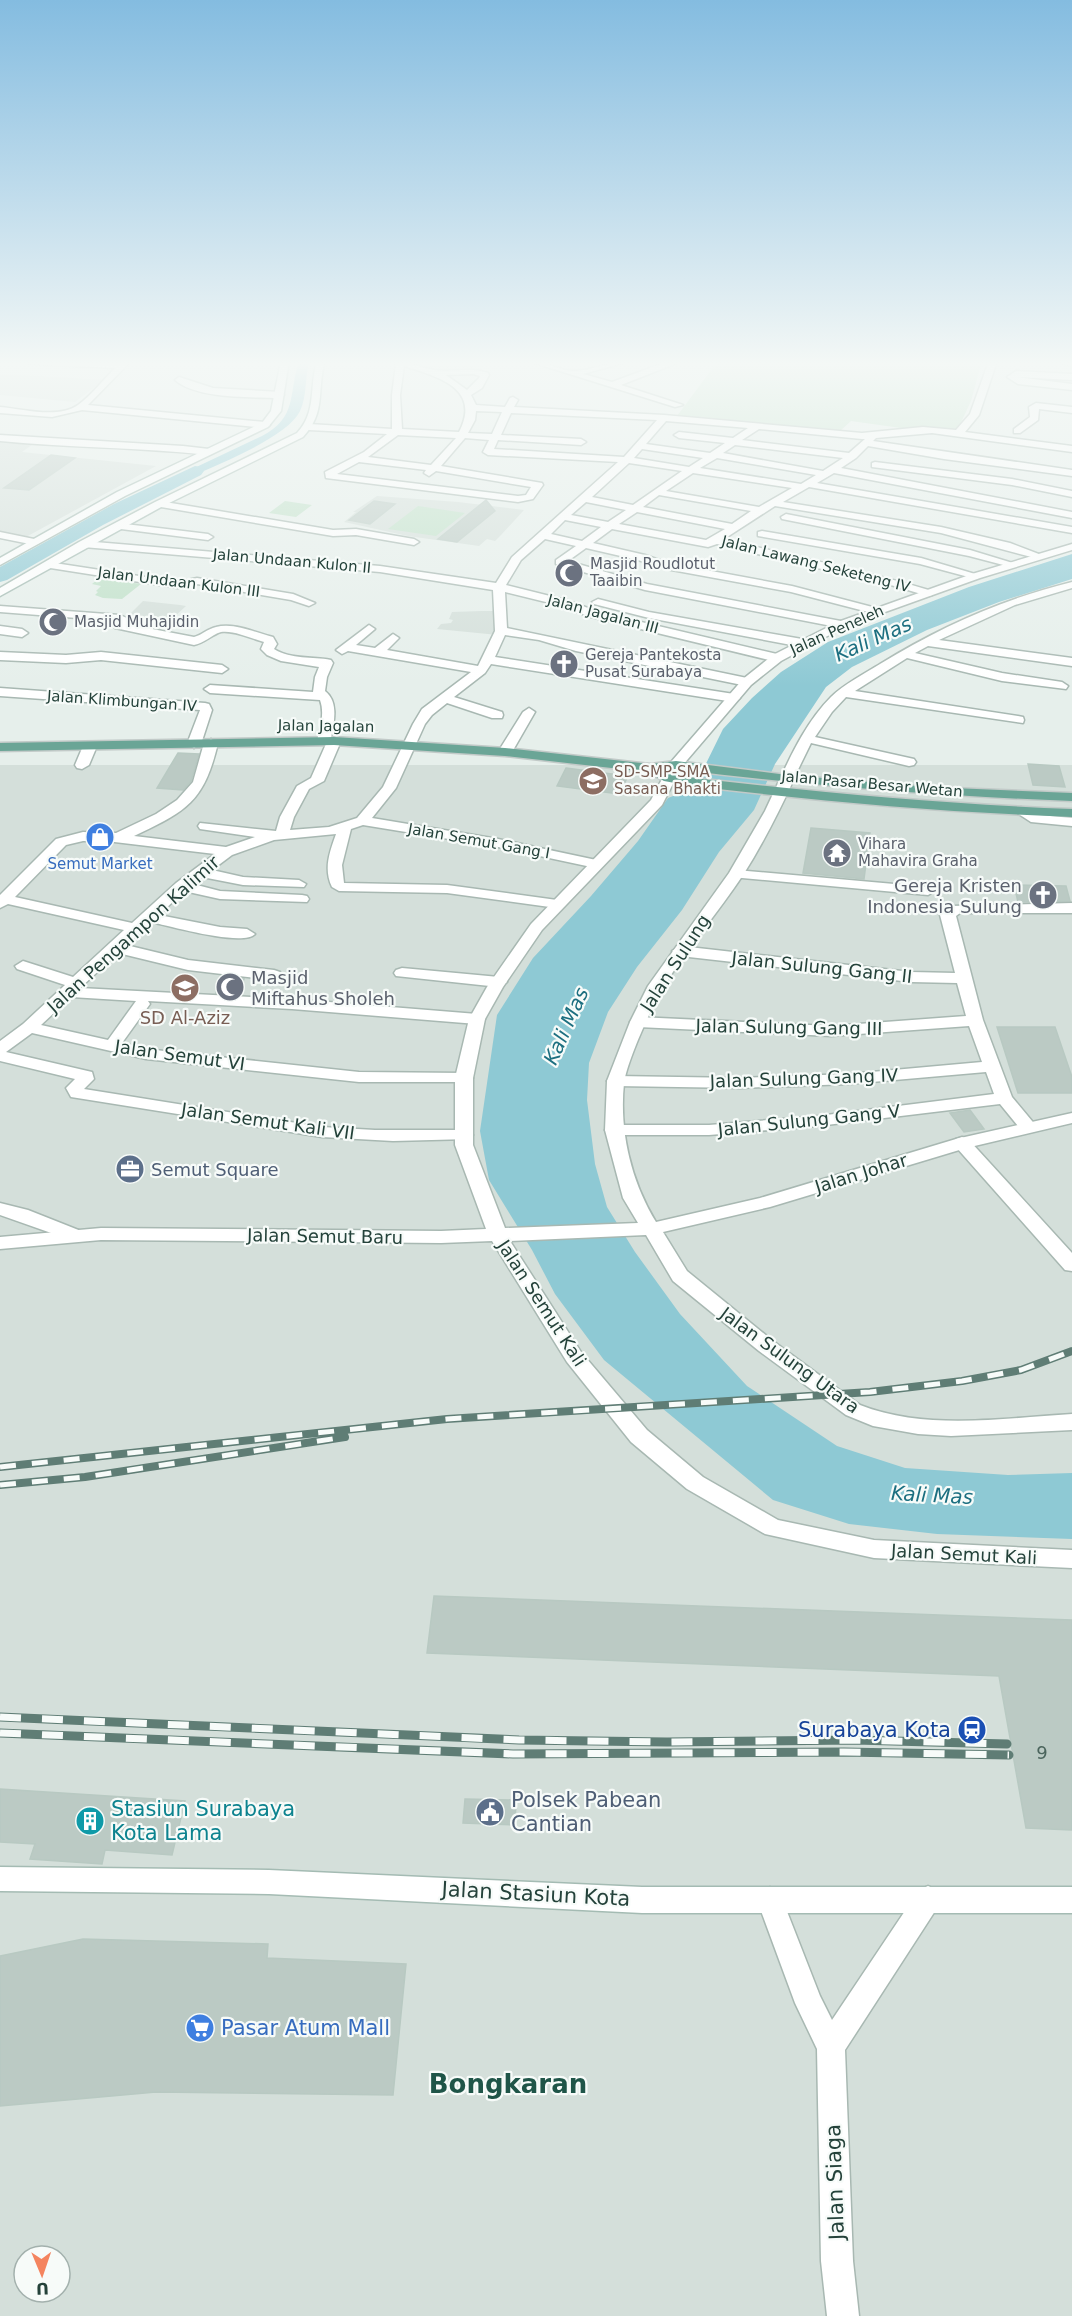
<svg xmlns="http://www.w3.org/2000/svg" width="1072" height="2316" font-family="'DejaVu Sans',sans-serif">
<style>
.built{fill:#d4dfda;fill-rule:evenodd}
.green{fill:#bfe0c8}
.water{fill:#8ec9d4}
.lines{fill:none;stroke-linecap:round;stroke-linejoin:round}
.river{fill:#8ec9d4;fill-rule:evenodd}
.building{fill:#bbcac4;stroke:#b8c9c2;stroke-width:1.5}
.minor-casing{stroke:#a8b8b2;stroke-width:3}
.tertiary-casing{stroke:#a8b8b2;stroke-width:3}
.secondary-casing{stroke:#a4bbb3;stroke-width:3}
.primary-casing{stroke:#c2cac8;stroke-width:3}
.minor{fill:#fff;fill-rule:evenodd}
.tertiary{fill:#fff;fill-rule:evenodd}
.secondary{fill:#fff;fill-rule:evenodd}
.primary{fill:#6aa596;fill-rule:evenodd}
.rail-far1-casing{stroke:#5f7d75;stroke-width:8}
.rail-casing{stroke:#5f7d75;stroke-width:9}
.rail-far1{stroke:#f7fbf9;stroke-width:5;stroke-dasharray:16;stroke-linecap:butt}
.rail{stroke:#f7fbf9;stroke-width:7;stroke-dasharray:21;stroke-linecap:butt}
.labels{text-anchor:middle;dominant-baseline:central;stroke-width:4.5;stroke-linejoin:round;paint-order:stroke}
.far-street-label{font-size:15px;fill:#24423a;stroke:#f7fbf9}
.far-worship-label{font-size:15px;fill:#5b616d;stroke:#f7fbf9;text-anchor:start}
.far-education-label{font-size:15px;fill:#785e54;stroke:#f7fbf9;text-anchor:start}
.far-shop-label{font-size:15px;fill:#366cbe;stroke:#f7fbf9}
.worship-label{font-size:18px;fill:#5b616d;stroke:#f7fbf9;text-anchor:end}
.street-label{font-size:18px;fill:#24423a;stroke:#f7fbf9}
.education-label{font-size:18px;fill:#785e54;stroke:#f7fbf9}
.service-label{font-size:18px;fill:#4e5e75;stroke:#f7fbf9;text-anchor:start}
.near-number-label{font-size:18px;fill:#4a645c}
.water-label{font-size:20px;font-style:italic;fill:#1c6f80;stroke:#f7fbf9}
.near-transit-label{font-size:21px;fill:#164399;stroke:#f7fbf9;text-anchor:end}
.near-service-label{font-size:21px;fill:#4e5e75;stroke:#f7fbf9;text-anchor:start}
.near-culture-label{font-size:21px;fill:#0d838f;stroke:#f7fbf9;text-anchor:start}
.near-street-label{font-size:21px;fill:#24423a;stroke:#f7fbf9}
.near-shop-label{font-size:21px;fill:#366cbe;stroke:#f7fbf9;text-anchor:start}
.near-quarter-label{font-size:26px;font-weight:bold;fill:#1f5548;stroke:#f7fbf9}
</style>
<rect width="100%" height="100%" fill="#e6efeb"/>
<path class="built" d="M404,361H499L470,370L440,374Z
M0,375L41,376L104,380L75,402L0,395Z
M0,440L33,444L22,452L156,466L26,537L0,533Z
M377,496L458,502L524,510L501,535L495,541L487,539L479,546L408,536L344,522L356,512H353Z
M143,601L180,605L186,606L158,632L119,625Z
M482,611H497L498,635L437,629L441,624L451,623L453,620L449,619L452,612Z
M0,765H1072V2316H0ZM24,2256H60V2292H24Z"/>
<path class="green" d="M718,361H982L971,401L957,431L908,429L851,421L839,432L677,416Z
M285,501L312,505L296,517L269,513Z
M418,506L465,513L436,536L388,529Z
M99,578L141,584L122,599L103,598L95,595L98,592L96,591L101,586L92,584Z"/>
<path class="water" d="M299,361H309C305,377 307,397 300,411C285,442 193,474 160,490L152,488L262,436C298,417 288,395 299,361Z
M1072,554V579L999,602L927,630L852,667L826,687L775,764L754,810L719,852L682,910L637,967L608,1012L589,1063L587,1100L595,1164L607,1207L635,1252L680,1314L747,1386L837,1446L905,1468L1008,1475L1072,1473V1539L937,1534L849,1524L773,1500L604,1360L555,1294L532,1250L489,1180L480,1131L497,1015L533,958L591,896L638,841L668,798L694,788L723,729L752,698L781,672L828,642L969,587Z"/>
<g class="lines">
<path class="river" d="M195,466L201,467L204,471L201,475L103,525L7,580L0,582V567L114,504Z"/>
</g>
<path class="building" d="M51,455L75,458L29,490L4,488Z
M486,500L495,511L457,542L438,539Z
M374,501L395,504L370,524L349,520Z
M178,753L199,754L191,781L183,790L157,788Z
M1028,764L1059,766L1065,787L1033,785Z
M566,768L628,776L619,794L557,786Z
M811,828L870,833L864,879L803,873Z
M1014,885L1066,886L1070,901L1018,902Z
M221,976L244,979L239,994L216,993Z
M997,1027H1055L1072,1077V1093H1018Z
M970,1110L984,1129L964,1132L950,1113Z
M434,1596L1072,1620V1830L1026,1828L999,1676L427,1653Z
M0,1789L185,1801L172,1855L105,1850L102,1864L30,1859L35,1844L0,1842Z
M465,1799L516,1800L515,1825L463,1823Z
M83,1939L268,1944L267,1958L406,1964L393,2095L156,2092L0,2106V1956Z"/>
<g class="lines">
<g class="minor-casing">
<path id="minor" d="M25,361L120,363L131,361L88,405L265,422L270,425L265,428L82,410L52,417L0,413V407C23,409 58,419 78,405C92,395 103,380 115,368L29,364Z
M392,361C408,361 420,368 435,370C454,373 468,366 488,373L489,375L482,388L471,395L476,405L505,407L510,398L513,397L518,400L514,407L664,415L862,433L923,427L956,430L970,414L989,361H997L979,415L965,432L1072,446V452L932,433L876,438L873,441L1072,470V476L944,459L868,446L856,458L841,468L1072,512V518L834,473L817,483L1072,527V533L809,487L783,502L941,527L1010,543L1044,556L1039,559L941,533L775,506L724,539C794,557 864,570 932,591V595L928,596L867,578L802,565L717,544L708,547L612,529L593,543L645,555L668,563L792,586L880,609L882,611L876,614L791,592L666,569L638,560L586,548L568,561L647,584L846,622V626L842,628L645,590L556,564V560L576,546L545,539L521,560L506,585L566,600L599,612L777,654L783,658L777,662L591,617L558,605L505,592L507,628L747,678L753,682L747,686L576,651L539,640L505,635L495,657L734,694L740,698L734,702L491,664L485,673L454,697L502,712L503,715L502,718H492L447,703L432,715L425,724L396,788L372,818L498,839L601,861L603,864L601,867L596,868L498,847L363,825L351,829L342,865L344,883L447,885L557,900L564,904L562,907L557,908L447,893L339,891L332,887C323,869 330,851 336,834L274,840L232,855L212,870L243,877L299,880L306,884L304,887L243,885L202,877L193,884L220,891L302,895L307,896L309,899L307,902L220,899L184,891L159,915L220,927L247,929L255,934C243,947 169,926 151,922L126,945L188,960L274,970L280,972L282,975L280,978L274,980L188,970L118,953L80,988L292,999L477,1014L483,1016L485,1019L483,1022L477,1024L292,1009L148,1001L150,1004L122,1043L146,1049L359,1072L464,1073L470,1074L473,1078L470,1082H359L146,1059L32,1033L6,1052L92,1072L94,1079L84,1089L322,1127L375,1130H464L470,1131L473,1135L470,1139L393,1141L322,1137L71,1097L66,1088L75,1079L0,1061V1041L23,1024L65,985L17,969L15,966L23,961L73,977L124,930L8,904L0,908V895L56,839L83,832L116,833L156,814L177,800L193,782L204,743L211,739L218,743C204,802 187,811 134,836L226,847L255,837L200,829L198,826L200,823L276,831L280,817L297,786L311,778L326,744H319L317,741C320,727 325,714 320,700L210,693L204,689L210,685L313,692L315,677L319,667L281,661L267,655L261,649L264,642C252,639 234,630 221,632C211,635 205,643 194,645L115,628L113,626L116,621L0,612V606L120,615L129,619L126,624L194,637C202,635 207,629 216,627C234,622 256,633 273,637L277,644L274,649C292,660 312,656 331,660L333,663L327,677L325,691C339,702 334,722 331,738H339L341,741L324,781L309,789L294,817L290,830L329,827L357,818L383,787L413,724L422,709L471,672L348,651L342,654L336,650L369,625L375,629L356,645L375,648L393,634L399,638L387,650L478,666L495,631L493,590L380,572L83,547L78,544L83,541L380,566L496,583L512,557L618,462L488,455L483,452L489,440L465,438L441,466L542,483L543,485L533,499L518,502L326,478L325,472L364,452L387,434L309,430L304,427L309,424L392,429V395L396,364ZM404,366C438,377 482,388 459,432L402,429L400,395ZM473,374L480,376L479,378L467,390L446,375ZM476,411L502,412L492,434L468,433L475,420ZM511,413L657,420L624,457L494,449L498,440L581,445L586,442L581,439L501,435ZM666,421L748,428L733,438L679,432L674,435L679,438L725,443L710,453L646,444ZM759,429L862,439H865L849,453L742,440ZM398,435L456,438L431,465L368,457ZM735,445L843,458L823,471L723,453ZM642,449L703,458L689,467L634,458ZM717,458L816,475L801,484L700,468ZM359,462L426,470L424,473L429,476L436,471L531,487L526,495L518,496L337,474ZM629,463L682,471L633,505L592,497ZM693,473L792,488L759,507L666,491ZM659,495L751,511L732,524L643,507ZM586,502L626,510L608,522L571,515ZM637,512L725,529L706,540L619,524ZM565,520L601,527L582,541L551,534ZM83,841H106L215,854L176,883L132,923L15,897L66,845ZM71,997L136,1001L108,1040L41,1025Z
M528,361C546,361 561,371 574,371C591,371 610,361 630,361L583,374L612,382L669,361H682L621,385L683,405L675,407Z
M1052,361H1072V366Z
M1016,371L1072,374V380L1017,377L1072,384V390L1018,384L1007,377Z
M179,377L213,388L280,392L284,395L280,398C252,397 196,399 175,380Z
M1036,403L1072,407V413L1039,409L1038,420L1020,433H1014V429L1030,417L1029,407Z
M0,435L183,446L209,449L214,452L209,455C140,447 70,448 0,441Z
M875,462L1012,479L1072,491V497L1012,485L872,467V463Z
M159,501L333,530L356,529L414,539L419,542L414,545L356,535L333,536L155,506L154,504Z
M786,514L970,550L1016,564L1011,567L969,556L782,519L781,517Z
M117,523L208,534L213,537L208,540L113,528L112,526Z
M762,531L921,558L982,576L976,579L920,564L758,536V532Z
M48,562L178,582L197,578L293,594L315,603L309,606L291,600L197,584L178,588L44,567L43,565Z
M1072,582V588L1015,605L939,640L1072,658V666L928,646L915,653L1002,673L1062,682L1068,686L1066,689L1002,681L907,658L855,691L1018,716L1023,717L1024,720L1023,723L846,697L832,712L815,737L914,759L916,762L914,765L909,766L811,743L792,782H782L780,779C793,751 808,720 831,697C844,684 864,674 880,664C940,627 1003,599 1072,582Z
M598,599L649,612L802,639L808,643L802,647L649,618L594,604L592,602Z
M0,626L22,629L28,633L22,637L0,634Z
M0,652L66,655L101,652L222,665L228,669L222,673L101,660L66,663L0,660Z
M0,688L205,703L209,704L212,710L201,744L194,748L187,744L200,710L0,696Z
M529,708L535,712L512,752L510,755H500L498,752L523,712Z
M90,742L97,746L89,765L82,769L77,768L75,765L83,746Z
M1021,807L1039,815L1072,818V826L1031,822L1014,811Z
M736,870L928,887L935,891L928,895L731,877L729,874Z
M1072,903V913H960L956,916L983,1020L1012,1097L1037,1127L1034,1131H1022L1000,1104L818,1126L709,1135H614L608,1134L605,1130L608,1126L614,1125H709L818,1116L994,1094L986,1072L849,1084L740,1088L616,1086L610,1085L607,1081L610,1077L616,1076L740,1078L849,1074L982,1062L969,1026L831,1036L638,1027L630,1022L638,1017L831,1026L966,1016L957,983L911,982L680,956L672,951L680,946L911,972L955,973L940,915L951,906Z
M402,968L499,977L507,982L499,987L396,976L394,973L396,970Z
M962,1137L968,1139L1072,1253V1271L1065,1270L956,1147L953,1143L956,1139Z
M0,1203L28,1210L81,1231L83,1235L81,1239L74,1241L0,1215Z"/>
</g>
<g class="tertiary-casing">
<path id="tertiary" d="M0,532L39,540L40,542L35,545L0,538Z
M1072,544V550L980,578L846,626L781,661L751,685L682,766L662,805L542,930L503,987L485,1019L473,1078V1145L505,1228L638,1223L623,1198L605,1130L607,1081L630,1022L648,986L729,873L765,811L780,779L782,776H792L794,779C779,812 762,845 743,875C718,913 687,948 664,986C652,1006 627,1061 624,1083C619,1131 631,1181 656,1222L760,1198L956,1139L1072,1113V1123L966,1148L770,1207L663,1232L687,1271L773,1341L860,1405C926,1431 1003,1418 1072,1414V1430L951,1436L918,1434L873,1426L846,1415L759,1351L673,1281L646,1235L510,1241L581,1352L647,1430L703,1477L778,1520L874,1540L1072,1550V1568L874,1558L765,1534L687,1489L631,1442L567,1362L492,1241L441,1243L101,1240L0,1249V1237L101,1228L441,1231L486,1229L455,1145V1078L469,1019L487,987L531,924L651,800L671,762L743,679L773,655L838,622L972,574Z
M928,1886L937,1890L941,1899L937,1908L845,2050L853,2261L859,2316H827L821,2261L817,2049L795,2003L757,1900L761,1891L770,1887L779,1891L820,1996L832,2020L919,1890Z"/>
</g>
<g class="secondary-casing">
<path id="secondary" d="M281,361H289L281,411L268,427L125,496L0,565V558L117,492L262,423L271,411Z
M317,361H325C316,391 327,411 303,437L163,506L0,596V588L79,542L155,502L297,433C317,412 309,387 317,361Z
M0,1867L269,1870L642,1887H1072V1913H642L269,1894L0,1891Z"/>
</g>
<g class="primary-casing">
<path id="primary" d="M334,737L505,748L650,764L676,761L787,775L929,787L1072,793V801C939,796 808,786 676,769L665,770L686,777C814,792 943,804 1072,809V817C943,812 814,801 686,785L664,781L647,772L505,756L334,745L0,751V743Z"/>
</g>
<use href="#minor" class="minor"/>
<use href="#tertiary" class="tertiary"/>
<use href="#secondary" class="secondary"/>
<use href="#primary" class="primary"/>
<g class="rail-far1-casing">
<path id="rail-far1" d="M0,1467L447,1419L870,1392L962,1381L1021,1370L1072,1351
M0,1485L85,1477L345,1437"/>
</g>
<g class="rail-casing">
<path id="rail" d="M0,1717L519,1740L667,1742L855,1740L1007,1744
M0,1733L513,1754L844,1752L1009,1755"/>
</g>
<use href="#rail-far1" class="rail-far1"/>
<use href="#rail" class="rail"/>
</g>
<linearGradient id="sky" x2="0" y2="1"><stop stop-color="#84bce0"/><stop offset="0.53" stop-color="#f4f8f6"/><stop offset="1" stop-color="#f4f8f6" stop-opacity="0"/></linearGradient>
<rect width="1072" height="686" fill="url(#sky)"/>
<defs>
<g id="mosque-disc" transform="scale(1.5)"><circle r="9.5" fill="#6b7280" stroke="#f7fbf9"/><path d="M3.5-4.9A6 6 0 1 0 3.5 4.9A5 5 0 1 1 3.5-4.9Z" fill="#fff"/></g>
<g id="church-disc" transform="scale(1.5)"><circle r="9.5" fill="#6b7280" stroke="#f7fbf9"/><path d="M-1.2-6h2.4v3.5h3.3v2.4h-3.3V6h-2.4V-.1h-3.3v-2.4h3.3Z" fill="#fff"/></g>
<g id="school-disc" transform="scale(1.5)"><circle r="9.5" fill="#8d6e63" stroke="#f7fbf9"/><path d="M0-5L7-2L0 1L-7-2ZM-4 1L0 2.5L4 1V4Q0 6-4 4Z" fill="#fff"/></g>
<g id="shop-disc" transform="scale(1.5)"><circle r="9.5" fill="#3f7fe0" stroke="#f7fbf9"/><path d="M-5-2.5h2.3a2.7 3.5 0 0 1 5.4 0H5L5.5 6h-11ZM-1.5-2.5h3a1.5 2.3 0 0 0-3 0Z" fill="#fff"/></g>
<g id="temple-disc" transform="scale(1.5)"><circle r="9.5" fill="#6b7280" stroke="#f7fbf9"/><path d="M0-6L5-2H3V0L6.5 2.5H4V6H1.5V3h-3V6H-4V2.5H-6.5L-3 0V-2H-5Z" fill="#fff"/></g>
<g id="office-disc" transform="scale(1.5)"><circle r="9.5" fill="#5c6f8a" stroke="#f7fbf9"/><path d="M-6-3h4V-5.5h4V-3h4V5H-6ZM-1-4.5V-3h2v-1.5ZM-6 0V1H6V0Z" fill="#fff"/></g>
<g id="station-disc" transform="scale(1.5)"><circle r="9.5" fill="#1a4fb4" stroke="#f7fbf9"/><path d="M-3-6H3Q5-6 5-4V2Q5 4 3 4L4.5 6H3L1.5 4h-3L-3 6H-4.5L-3 4Q-5 4-5 2V-4Q-5-6-3-6ZM-3.5-4v3h7v-3ZM-3.5 1v1.5H-2V1ZM2 1v1.5H3.5V1Z" fill="#fff"/></g>
<g id="civic-disc" transform="scale(1.5)"><circle r="9.5" fill="#5c6f8a" stroke="#f7fbf9"/><path d="M-.6-6.5H3V-4.5H.6V-3L4-1V1h2V6H-6V1h2V-1L-.6-3ZM-1.2 2.5V6h2.4V2.5Z" fill="#fff"/></g>
<g id="building-disc" transform="scale(1.5)"><circle r="9.5" fill="#0f9aa8" stroke="#f7fbf9"/><path d="M-4-6H4V6H1V3H-1V6H-4ZM-2.5-4.3h1.7v1.8h-1.7ZM.8-4.3h1.7v1.8H.8ZM-2.5-1h1.7V.8h-1.7ZM.8-1h1.7V.8H.8Z" fill="#fff"/></g>
<g id="supermarket-disc" transform="scale(1.5)"><circle r="9.5" fill="#3f7fe0" stroke="#f7fbf9"/><path d="M-6-5.5h2.5l.6 2H6L4.5 2H-2.5L-4.4-4H-6ZM-1.5 3.2a1.3 1.3 0 1 0 .1 0ZM3 3.2a1.3 1.3 0 1 0 .1 0Z" fill="#fff"/></g>
</defs>
<g fill-rule="evenodd">
<use href="#mosque-disc" x="569" y="573"/>
<use href="#mosque-disc" x="53" y="622"/>
<use href="#church-disc" x="564" y="664"/>
<use href="#school-disc" x="593" y="781"/>
<use href="#shop-disc" x="100" y="837"/>
<use href="#temple-disc" x="837" y="853"/>
<use href="#church-disc" x="1043" y="895"/>
<use href="#mosque-disc" x="230" y="987"/>
<use href="#school-disc" x="185" y="988"/>
<use href="#office-disc" x="130" y="1169"/>
<use href="#station-disc" x="972" y="1730"/>
<use href="#civic-disc" x="490" y="1812"/>
<use href="#building-disc" x="90" y="1821"/>
<use href="#supermarket-disc" x="200" y="2028"/>
</g>
<g class="labels">
<g class="far-street-label">
<text transform="translate(292 561) rotate(5)">Jalan Undaan Kulon II</text>
<text transform="translate(816 564) rotate(14)">Jalan Lawang Seketeng IV</text>
<text transform="translate(179 582) rotate(7)">Jalan Undaan Kulon III</text>
<text transform="translate(603 614) rotate(15)">Jalan Jagalan III</text>
<text transform="translate(837 630) rotate(-24)">Jalan Peneleh</text>
<text transform="translate(122 701) rotate(4)">Jalan Klimbungan IV</text>
<text transform="translate(326 726) rotate(1)">Jalan Jagalan</text>
<text transform="translate(872 784) rotate(5)">Jalan Pasar Besar Wetan</text>
<text transform="translate(479 841) rotate(10)">Jalan Semut Gang I</text>
</g>
<g class="far-worship-label">
<text x="590" y="564">Masjid Roudlotut<tspan x="590" dy="17">Taaibin</tspan></text>
<text x="74" y="622">Masjid Muhajidin</text>
<text x="585" y="655">Gereja Pantekosta<tspan x="585" dy="17">Pusat Surabaya</tspan></text>
<text x="858" y="844">Vihara<tspan x="858" dy="17">Mahavira Graha</tspan></text>
</g>
<g class="far-education-label">
<text x="614" y="772">SD-SMP-SMA<tspan x="614" dy="17">Sasana Bhakti</tspan></text>
</g>
<g class="far-shop-label">
<text x="100" y="864">Semut Market</text>
</g>
<g class="worship-label">
<text x="1022" y="885">Gereja Kristen<tspan x="1022" dy="21">Indonesia Sulung</tspan></text>
<text x="251" y="977" text-anchor="start">Masjid<tspan x="251" dy="21">Miftahus Sholeh</tspan></text>
</g>
<g class="street-label">
<text transform="translate(133 934) rotate(-42)">Jalan Pengampon Kalimir</text>
<text transform="translate(675 963) rotate(-57)">Jalan Sulung</text>
<text transform="translate(822 967) rotate(6)">Jalan Sulung Gang II</text>
<text transform="translate(789 1027) rotate(1)">Jalan Sulung Gang III</text>
<text transform="translate(180 1055) rotate(8)">Jalan Semut VI</text>
<text transform="translate(804 1078) rotate(-2)">Jalan Sulung Gang IV</text>
<text transform="translate(809 1120) rotate(-6)">Jalan Sulung Gang V</text>
<text transform="translate(268 1121) rotate(8)">Jalan Semut Kali VII</text>
<text transform="translate(861 1173) rotate(-17)">Jalan Johar</text>
<text transform="translate(325 1236) rotate(1)">Jalan Semut Baru</text>
<text transform="translate(542 1303) rotate(57)">Jalan Semut Kali</text>
<text transform="translate(790 1360) rotate(36)">Jalan Sulung Utara</text>
<text transform="translate(964 1554) rotate(3)">Jalan Semut Kali</text>
</g>
<g class="education-label">
<text x="185" y="1017">SD Al-Aziz</text>
</g>
<g class="service-label">
<text x="151" y="1169">Semut Square</text>
</g>
<g class="near-number-label">
<text x="1042" y="1752">9</text>
</g>
<g class="water-label">
<text transform="translate(873 639) rotate(-24)">Kali Mas</text>
<text transform="translate(566 1026) rotate(-66)">Kali Mas</text>
<text transform="translate(932 1495) rotate(3)">Kali Mas</text>
</g>
<g class="near-transit-label">
<text x="951" y="1730">Surabaya Kota</text>
</g>
<g class="near-service-label">
<text x="511" y="1800">Polsek Pabean<tspan x="511" dy="24">Cantian</tspan></text>
</g>
<g class="near-culture-label">
<text x="111" y="1809">Stasiun Surabaya<tspan x="111" dy="24">Kota Lama</tspan></text>
</g>
<g class="near-street-label">
<text transform="translate(536 1894) rotate(3)">Jalan Stasiun Kota</text>
<text transform="translate(835 2182) rotate(-92)">Jalan Siaga</text>
</g>
<g class="near-shop-label">
<text x="221" y="2028">Pasar Atum Mall</text>
</g>
<g class="near-quarter-label">
<text x="508" y="2084">Bongkaran</text>
</g>
</g>
<g transform="translate(42 2274) rotate(178)"><circle r="28" fill="#f7fbf9" stroke="#a3b1ad" stroke-width="1.5"/>
<path d="M0-4.5L10 22L0 15L-10 22Z" fill="#f4845f"/>
<text y="-9" font-size="16" font-weight="bold" text-anchor="middle" fill="#24423a">U</text>
</g>
</svg>
